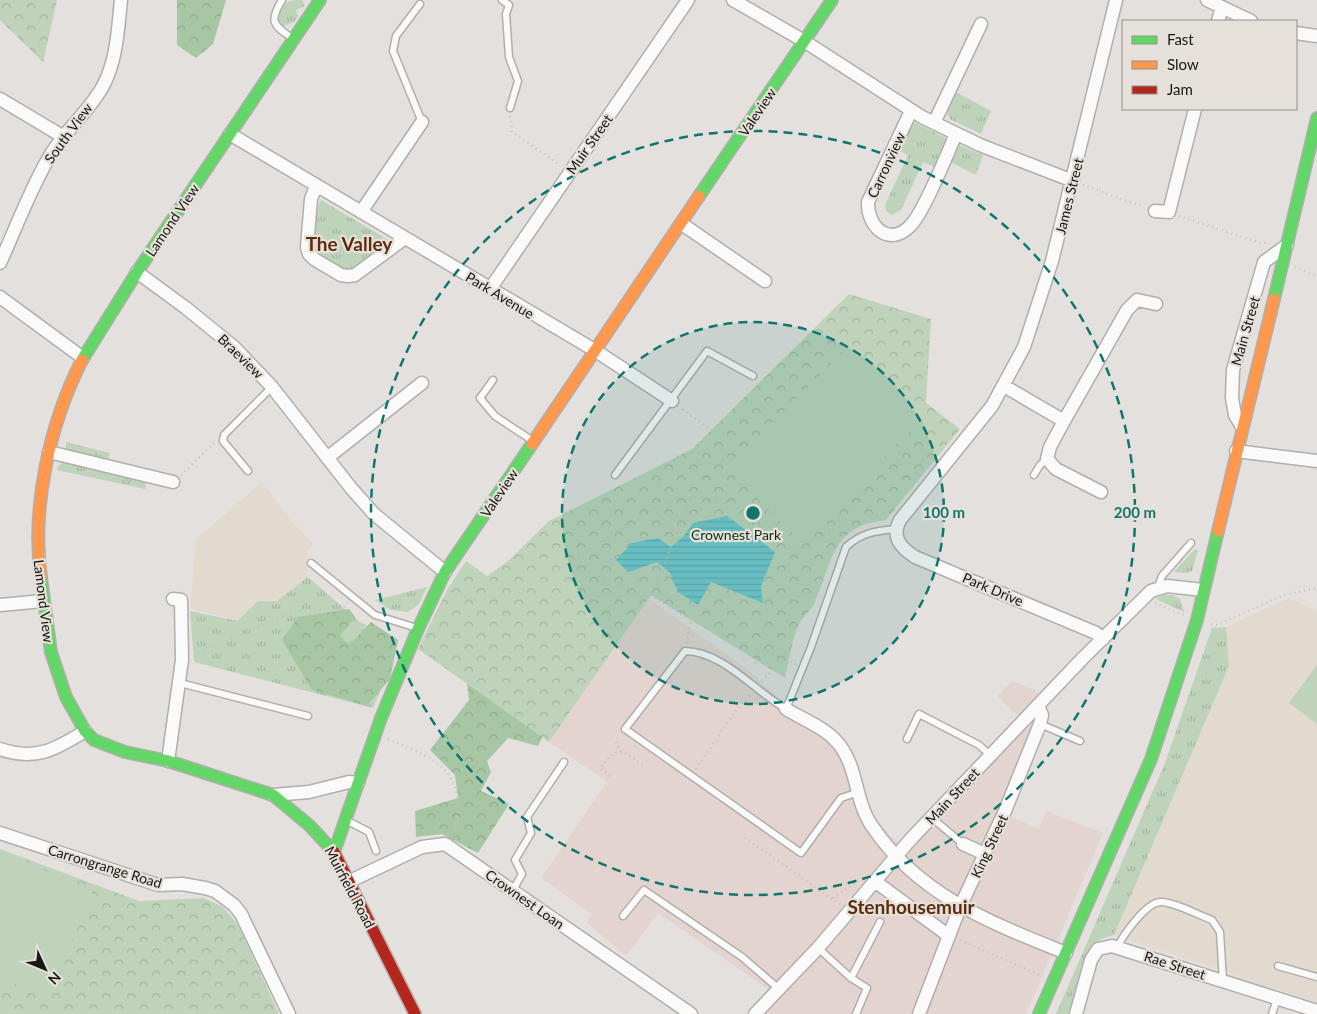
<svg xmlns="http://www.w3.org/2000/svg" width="1317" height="1014" font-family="Lato,sans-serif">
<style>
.commercial{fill:#e3d4d0}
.education{fill:#e2dace}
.grass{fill:url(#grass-tufts)}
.forest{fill:url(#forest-crowns)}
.park{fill:url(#park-crowns)}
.pitch{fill:#bed3ba}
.water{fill:url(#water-rules)}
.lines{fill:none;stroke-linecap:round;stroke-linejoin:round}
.lane-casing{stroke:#b1aeac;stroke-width:9}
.street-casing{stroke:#b1aeac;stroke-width:15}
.fast-casing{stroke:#b1aeac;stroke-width:14}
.slow-casing{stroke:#b1aeac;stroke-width:14}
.jam-casing{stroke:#b1aeac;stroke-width:14}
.path{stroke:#c3c1c0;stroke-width:2.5;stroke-dasharray:1 4;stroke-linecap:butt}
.lane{stroke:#fbfafa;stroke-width:6}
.street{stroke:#fbfafa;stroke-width:12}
.fast{stroke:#63d668;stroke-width:11}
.slow{stroke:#ff974d;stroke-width:11}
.jam{stroke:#b3261e;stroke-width:11}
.ring{fill:none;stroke:#0f766e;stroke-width:2.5;stroke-dasharray:9 6}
.labels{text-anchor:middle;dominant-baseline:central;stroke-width:4.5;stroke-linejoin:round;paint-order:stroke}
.street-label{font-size:14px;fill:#181714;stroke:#e6e0da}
.park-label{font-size:14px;fill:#07330a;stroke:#e6e0da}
.district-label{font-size:19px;font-weight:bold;fill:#5b2d0d;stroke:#e6e0da}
.centre{fill:#0f766e;stroke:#e6e0da;stroke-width:2.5}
.ring-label{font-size:15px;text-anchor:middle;font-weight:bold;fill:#0f766e;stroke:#e6e0da;stroke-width:4.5;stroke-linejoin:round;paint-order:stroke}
</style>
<defs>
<pattern id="grass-tufts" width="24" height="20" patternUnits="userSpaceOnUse" patternTransform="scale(1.25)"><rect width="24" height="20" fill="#bed3ba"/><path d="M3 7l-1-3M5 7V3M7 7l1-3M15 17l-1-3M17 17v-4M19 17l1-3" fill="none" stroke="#a3b49f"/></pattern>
<pattern id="forest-crowns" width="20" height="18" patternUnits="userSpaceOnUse" patternTransform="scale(1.25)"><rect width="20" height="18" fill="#a7c7a4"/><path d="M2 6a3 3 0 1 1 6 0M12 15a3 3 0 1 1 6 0" fill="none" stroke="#8faa8c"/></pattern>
<pattern id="park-crowns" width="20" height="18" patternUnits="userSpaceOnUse" patternTransform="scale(1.25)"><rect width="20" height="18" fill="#bed3ba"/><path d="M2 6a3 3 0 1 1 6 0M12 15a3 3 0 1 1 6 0" fill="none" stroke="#a3b49f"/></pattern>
<pattern id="water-rules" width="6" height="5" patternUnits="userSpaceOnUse" patternTransform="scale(1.25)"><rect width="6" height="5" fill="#74c8ce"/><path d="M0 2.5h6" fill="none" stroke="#64abb0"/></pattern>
</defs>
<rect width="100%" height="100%" fill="#e3e0dd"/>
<path class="commercial" d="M648,598L747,669L836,751L870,815L904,848L1023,721L998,696L1012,681L1035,690L1047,702L999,812L1039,829L1046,811L1103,833L1026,1014H753L768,989L658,913L626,956L587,923L591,914L541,878L607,782L549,742Z"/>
<path class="education" d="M262,482L287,516L313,544L307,551L308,577L280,599L258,601L237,621L190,608L196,539Z
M1289,598L1317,611V1003L1114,935L1229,666L1226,627Z"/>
<path class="grass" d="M294,0H302L305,6L296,10L298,16L294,22L282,27L279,24L278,14L285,3Z
M956,92L991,111L981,134L950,119C944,110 952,100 956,92Z
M912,121L948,139L934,167L923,162L901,210L892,215L886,211L885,205L908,155L898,150Z
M959,145L983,155L976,175L950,162Z
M321,200L390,241L389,245L352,271C345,272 318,258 314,251C310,243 316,207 321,200Z
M66,442L110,453L108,461L68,450L66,448Z
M64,462L142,481L146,483L145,489L57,470L58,466Z
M1194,550H1198L1192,571L1187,573L1174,572Z
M308,577L360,622L390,636L395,646V655L373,708L194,662L190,611L237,621L258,601H277Z
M427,587L419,604L408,612L391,610L375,600Z
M1165,595H1173L1180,599L1184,612L1156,599Z
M1226,627L1229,666L1114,935C1084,940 1081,971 1074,995L1076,998L1071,1014H1056L1165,763L1212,628Z"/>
<path class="forest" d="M177,0H226L213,44L196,58L177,45Z
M349,609L355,617L340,636L349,645L371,622L398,640L390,679L367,706L312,690L282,640L298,617Z
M488,679L549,723L538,746L508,738L487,761L491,772L481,791L509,804L478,853L442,834L416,837L415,811L458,798L455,775L430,750L469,700L467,684Z"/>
<path class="park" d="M0,0H57L43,62L0,20Z
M849,294L931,319L926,403L960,429L886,520C831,525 833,563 814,604C811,611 804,615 800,622C792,638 789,661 785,678L651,595L549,742L418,649L447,590L466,561L487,576L507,562L549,521L692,449Z
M0,849L139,901L204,898L223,907L238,925L279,1014H0Z"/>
<path class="pitch" d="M849,346L922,419L800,541L727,468Z
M1317,665V724L1289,703Z
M0,852L93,891L49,997L0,977Z"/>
<path class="water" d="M727,516L775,552L761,586L763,603L711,582L698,605L678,592L670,573L657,562L628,572L616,560L632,543L658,538L671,547L684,536L693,523Z"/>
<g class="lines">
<g class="lane-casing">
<path id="lane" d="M282,0C268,23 274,25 293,39
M502,0L509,5L506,14L509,57L518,81L510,108
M420,4L396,36L393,51L422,122
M493,380L480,398L495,416L533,441
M248,471L223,441L224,435L272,387
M615,475L707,351L753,376
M1034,475L1040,465L1047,459
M311,563L375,615L417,628
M1158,587L1162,576L1191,543
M180,683L308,716
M1040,724L1080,741
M907,739L919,714L979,745L991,756
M856,793L841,798L801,853L625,729L685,651C724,652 754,691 786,709L811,647L846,547C861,533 875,531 895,529
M932,818L963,844
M346,820L369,832L376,851
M513,890L522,874L515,860L531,833L527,817L564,762
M623,916L644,890L742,957L779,989
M1118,946C1124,934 1146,903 1160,902C1173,901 1200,916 1212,920L1220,932L1223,981
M818,948L851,978L867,988L856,1014
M1278,966L1317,977
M851,978L880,922
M1272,1014L1277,999"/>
</g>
<g class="street-casing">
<path id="street" d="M733,0L804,41L922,117L980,145L1073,181
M1207,0L1251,21
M1218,21L1222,7
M1296,33L1317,36
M0,99L62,136
M911,111L868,202C867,226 888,247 909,227C923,215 947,154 956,134
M934,123L981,24
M230,134L596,351L672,401
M316,186L311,199L307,247L309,254L314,259L341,275L348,276L355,275L405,238
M1155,211L1169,212L1195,109
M361,212L422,122
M682,224L765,281
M0,263C16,228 29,192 48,159C63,132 89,112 103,86C117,60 118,28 121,0
M137,272L186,308L234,347L272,387L351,488L374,514L445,572
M490,289L688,0
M0,297L83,358
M1004,386L1064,421L1127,310L1137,300L1156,304
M1064,421L1050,447L1047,459L1056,469L1101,492
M1242,427L1235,415L1232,398L1233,370L1264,262L1287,245
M1236,451L1317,461
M49,452L173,482
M327,458L422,383
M0,605L43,601
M1103,639L1096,633L915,557C900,547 891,537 900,520L992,406L1024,347L1052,261L1116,0
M786,709C802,719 824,727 837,742C858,765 854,800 872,826C918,895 991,923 1066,953
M0,749C35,761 55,750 85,731
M168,761L182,660L181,600L173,599
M273,795L309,792L349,782L358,783
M0,833L158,885L182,884L205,888L215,891L234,905L241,914L289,1014
M963,844L985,854
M348,882L422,847L445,844L691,1014
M876,882L949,936
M755,1014L818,948L910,840L1083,658L1151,591L1167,586L1203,590
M919,1014L960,907L1005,811L1040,724L1042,715L1038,706
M1076,1014L1091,960L1098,949L1112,946L1317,1011"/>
</g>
<g class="fast-casing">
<path id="fast" d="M699,196L832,0
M1274,299L1317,118
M82,360L137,272L320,0
M41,578L51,652L66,697L85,731L94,740L125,752L168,761L273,795L310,826L334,852
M334,852L381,718L418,629L445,572L532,444
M1039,1014L1151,759L1197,620L1218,531"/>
</g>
<g class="slow-casing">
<path id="slow" d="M532,444L699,196
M1218,531L1274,299
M41,578C31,507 50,423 82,360"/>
</g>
<g class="jam-casing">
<path id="jam" d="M334,852L415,1014"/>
</g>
<path class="path" d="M510,116L512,132L560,165
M1083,185L1144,207
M1179,216L1261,243H1270
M1295,267L1317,276
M181,475L215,442
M840,526L841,518L868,489
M676,533L691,497
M566,565L653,509L663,465L693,452L712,431L681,408
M451,591L479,601L518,593L566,565L651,595L691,620L686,644
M651,595L663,569L676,533L653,509L686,496L731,502L797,554C811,543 835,516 852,532
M1155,603L1184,615
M1211,624L1217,625L1284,595L1317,588
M194,655L294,611L343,608L348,603
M755,663L760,649
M796,664L760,649L768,609L782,571L797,554
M762,681L771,672
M388,739C443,762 468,772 454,837
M616,742L620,752
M696,769L733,714L750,695
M610,776L600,769C618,742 622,751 645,767
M745,838L840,904
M833,898L858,881
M960,940L1040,975
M1057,1014L1066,1001"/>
<use href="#lane" class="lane"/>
<use href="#street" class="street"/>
<use href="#fast" class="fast"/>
<use href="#slow" class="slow"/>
<use href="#jam" class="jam"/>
</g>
<circle cx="753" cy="513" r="191" fill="#0f766e" fill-opacity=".12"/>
<g class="ring">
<circle cx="753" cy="513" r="191"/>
<circle cx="753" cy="513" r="382"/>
</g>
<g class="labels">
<g class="street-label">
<text transform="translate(757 112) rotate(-56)">Valeview</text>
<text transform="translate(68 133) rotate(-54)">South View</text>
<text transform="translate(589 144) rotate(-55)">Muir Street</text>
<text transform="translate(886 165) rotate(-65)">Carronview</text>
<text transform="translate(1069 196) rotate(-76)">James Street</text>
<text transform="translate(172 220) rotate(-56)">Lamond View</text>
<text transform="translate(500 295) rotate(31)">Park Avenue</text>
<text transform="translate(1245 331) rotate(-74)">Main Street</text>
<text transform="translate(241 356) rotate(44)">Braeview</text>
<text transform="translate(499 493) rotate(-56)">Valeview</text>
<text transform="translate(993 589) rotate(23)">Park Drive</text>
<text transform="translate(44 601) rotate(83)">Lamond View</text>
<text transform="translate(952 796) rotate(-47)">Main Street</text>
<text transform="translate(989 846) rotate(-65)">King Street</text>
<text transform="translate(105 866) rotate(17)">Carrongrange Road</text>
<text transform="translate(350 887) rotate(62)">Muirfield Road</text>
<text transform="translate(525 899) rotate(35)">Crownest Loan</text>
<text transform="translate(1175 965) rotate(18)">Rae Street</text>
</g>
<g class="park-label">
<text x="736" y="534">Crownest Park</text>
</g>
<g class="district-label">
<text x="349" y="243">The Valley</text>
<text x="911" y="906">Stenhousemuir</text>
</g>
</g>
<circle cx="753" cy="513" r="8" class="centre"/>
<g class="ring-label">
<text x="944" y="518">100 m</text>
<text x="1135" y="518">200 m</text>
</g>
<rect x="1122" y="20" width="175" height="90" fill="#e6e0da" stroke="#94908b"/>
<rect x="1132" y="36" width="25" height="8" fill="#63d668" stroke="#94908b"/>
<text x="1167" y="45" font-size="15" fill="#181714">Fast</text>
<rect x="1132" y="61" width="25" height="8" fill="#ff974d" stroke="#94908b"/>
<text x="1167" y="70" font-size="15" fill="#181714">Slow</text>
<rect x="1132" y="86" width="25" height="8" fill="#b3261e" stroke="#94908b"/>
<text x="1167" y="95" font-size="15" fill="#181714">Jam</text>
<g transform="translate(45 969) rotate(134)" stroke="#e6e0da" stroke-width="4" paint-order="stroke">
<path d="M0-4L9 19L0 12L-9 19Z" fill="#181714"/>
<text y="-8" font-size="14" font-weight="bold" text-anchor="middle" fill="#181714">N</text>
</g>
</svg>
